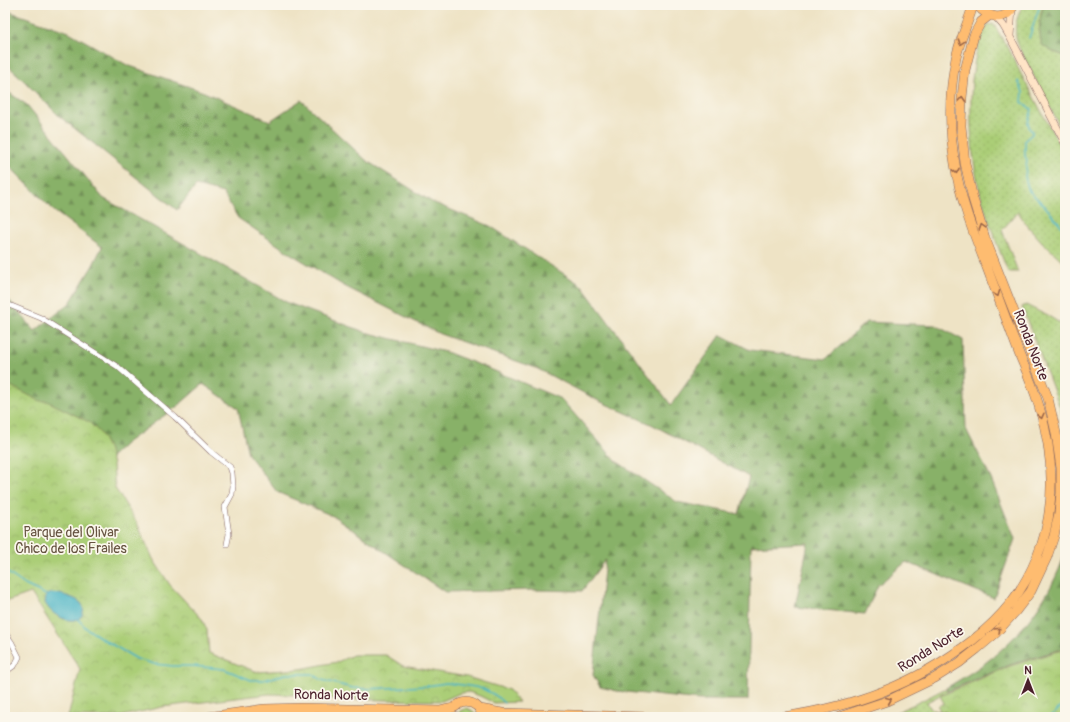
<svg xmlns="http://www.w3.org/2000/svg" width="1070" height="722" font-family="Pangolin,sans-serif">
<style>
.grass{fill:url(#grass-dots);stroke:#7a7651}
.forest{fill:url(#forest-firs);stroke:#69684a}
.park{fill:url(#park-crowns);stroke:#7a7651}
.water{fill:#48b4c5;stroke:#496a78}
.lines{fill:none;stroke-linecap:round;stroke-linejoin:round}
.stream{stroke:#48b4c5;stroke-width:1.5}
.minor-casing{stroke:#836461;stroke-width:6}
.secondary-casing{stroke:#836461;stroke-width:8}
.trunk-casing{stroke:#836461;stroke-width:10}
.minor{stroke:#fff;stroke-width:5}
.secondary{stroke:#ffe4c6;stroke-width:7}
.trunk{stroke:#febc70;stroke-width:9}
.oneway{stroke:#9b664a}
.labels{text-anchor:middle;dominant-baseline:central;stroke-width:3.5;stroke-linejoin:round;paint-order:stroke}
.street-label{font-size:14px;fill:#4a1f2b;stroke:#fbf7ec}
.park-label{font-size:14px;fill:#675442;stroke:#fbf7ec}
</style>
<defs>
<pattern id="grass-dots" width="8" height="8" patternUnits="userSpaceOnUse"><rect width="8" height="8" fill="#abce77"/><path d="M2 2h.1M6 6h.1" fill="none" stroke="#95b067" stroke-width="1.8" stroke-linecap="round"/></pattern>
<pattern id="forest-firs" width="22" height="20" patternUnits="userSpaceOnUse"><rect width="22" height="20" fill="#88b168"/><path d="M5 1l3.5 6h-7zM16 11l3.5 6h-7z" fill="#718f56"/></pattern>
<pattern id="park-crowns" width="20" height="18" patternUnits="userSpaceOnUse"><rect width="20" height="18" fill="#abce77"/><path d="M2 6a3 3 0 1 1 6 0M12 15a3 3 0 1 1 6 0" fill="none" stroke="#95b067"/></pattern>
</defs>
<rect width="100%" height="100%" fill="#fbf7ec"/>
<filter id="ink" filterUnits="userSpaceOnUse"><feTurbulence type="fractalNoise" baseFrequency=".025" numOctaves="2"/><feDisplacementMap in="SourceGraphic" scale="8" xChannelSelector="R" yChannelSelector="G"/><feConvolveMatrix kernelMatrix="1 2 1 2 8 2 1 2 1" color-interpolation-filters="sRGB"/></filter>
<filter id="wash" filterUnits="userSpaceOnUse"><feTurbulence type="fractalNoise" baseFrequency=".012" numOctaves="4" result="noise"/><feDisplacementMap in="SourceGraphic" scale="16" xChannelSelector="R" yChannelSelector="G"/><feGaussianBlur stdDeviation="0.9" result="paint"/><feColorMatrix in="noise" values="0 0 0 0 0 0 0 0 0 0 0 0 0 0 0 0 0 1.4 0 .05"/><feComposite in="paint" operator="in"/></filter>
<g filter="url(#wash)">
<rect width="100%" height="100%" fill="#eee3c5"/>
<path class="grass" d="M984,5H1006C999,10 992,11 984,5Z
M1023,5H1044L1041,12L1040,24L1051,51L1065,56V136L1020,50C1013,32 1014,22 1023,5Z
M993,24L995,26L1005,44L1006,43L1021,74L1065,155V263L1042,242L1027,225L1018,212L1002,230L1018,272H1008C999,249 990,227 983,203C971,163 969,122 972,80C974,64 977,39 988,25Z
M1026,305L1050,317L1065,326V421L1022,307Z
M946,688L948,691L927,702L931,709L945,713L938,717H886L919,702Z
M467,708L473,711L477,717H456L460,711Z"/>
<path class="forest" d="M1044,5H1065V56L1051,51L1042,45C1038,32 1039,17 1044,5Z
M5,10L69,32L127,65L204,92L270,121L301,100L367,161L432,202L490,226L581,285L671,405L721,335L750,350L826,359L866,322L935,325L963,340L966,429L991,479L1015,539L994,598L906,562L878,585L865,614L795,607L808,543L751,546L748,700H700L617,691L600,687L593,675L605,560L582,591L533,590L445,592L382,550L335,517L277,492L248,454L238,408L203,384L179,405L126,443L111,457L103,499L5,517V295L35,331L70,303L93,265L102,247L54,211L11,168L5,150V90L27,105L103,198L288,303L365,332L449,353L490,369L561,399L616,461L677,502L739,514L749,477L653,425L599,401L536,368L440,334L344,286L288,252L238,218L223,193L196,186L177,210L59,116L18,75L5,63Z
M1065,553V648L1010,665L948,691L946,688C959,680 973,672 985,663C1021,636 1051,597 1065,553Z"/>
<path class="park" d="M5,383L40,401H47L89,422L101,434L108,448L113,464L115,488L137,523L153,559L170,585L202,619L207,630L209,653L257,672L300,669L337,662L353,655H386L403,666L467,677L509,690L519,702L494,703L480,696L469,692L460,693L442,701L335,699L301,695L269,694L162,707L118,717H68L80,669L31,593L5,602Z
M1065,649V717H939L946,712L940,711L938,706L944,703L940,696L1010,666Z"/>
<path class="water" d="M51,593C58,593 64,595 70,597C73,598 78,600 81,603C85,608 84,616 78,619C70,623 57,617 51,611C49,609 47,606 45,603L46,595Z"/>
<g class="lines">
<path class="stream" d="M1029,38L1040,5
M1018,81L1023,92L1022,102L1026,106L1032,109C1031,118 1024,122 1032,131V134L1025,140V156L1027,160L1025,177L1029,191L1044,205L1065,230
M5,571L25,585L46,595
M78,619L86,628L106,641L137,659L154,664L173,666H193L224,669L251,680H263L286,674H313L322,680L337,684L353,688L366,689L426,686L446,683L463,685L481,688L495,695L504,703
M1050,717L1055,713L1065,702"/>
</g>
</g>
<g filter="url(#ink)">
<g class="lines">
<g class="minor-casing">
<path id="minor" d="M5,302L9,305L41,318L118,367L175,417L211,452L230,467L232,473L233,486L232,494L225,507L229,534L227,544
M5,633L12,643L19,657L15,665L5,672"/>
</g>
<g class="secondary-casing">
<path id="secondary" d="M996,17L1003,25L1010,37L1065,143
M1010,36L1012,9"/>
</g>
<g class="trunk-casing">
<path id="trunk" d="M977,5C988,18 1005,23 1014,5
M480,709L502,713L646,717
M208,717L264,709L302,708L440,711C444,710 449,709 453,708C456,707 458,704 461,703C473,700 480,707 483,717
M783,717C856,706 914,685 973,640C1002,617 1023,592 1037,557C1057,509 1054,455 1039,406C1034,389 1027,372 1020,356C1009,326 997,295 986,265C973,232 960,199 955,164C949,130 949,93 956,58C959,43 966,27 971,12L973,5
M839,717L887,701L935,678L959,663L977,649L996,633L1015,612L1031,591L1047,557L1054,536L1059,513L1061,493V468L1056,433L1048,398L985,238L973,199L965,163L961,126L962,98L965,70L974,35L981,22L990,15"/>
</g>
<use href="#minor" class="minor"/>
<use href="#secondary" class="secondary"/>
<use href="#trunk" class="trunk"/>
</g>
<defs><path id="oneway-chevron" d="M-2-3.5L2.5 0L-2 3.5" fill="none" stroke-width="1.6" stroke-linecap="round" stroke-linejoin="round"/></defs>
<g class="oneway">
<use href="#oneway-chevron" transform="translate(961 42) rotate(108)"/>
<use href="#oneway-chevron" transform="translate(962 99) rotate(-87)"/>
<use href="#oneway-chevron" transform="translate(956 171) rotate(78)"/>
<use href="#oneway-chevron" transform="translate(982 227) rotate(-107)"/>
<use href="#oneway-chevron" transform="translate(997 294) rotate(69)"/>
<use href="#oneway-chevron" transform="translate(1041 416) rotate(76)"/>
<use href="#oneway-chevron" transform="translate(998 630) rotate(-46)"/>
<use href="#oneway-chevron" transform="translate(889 700) rotate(-23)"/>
</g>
</g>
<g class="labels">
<g class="street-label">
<text transform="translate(1031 345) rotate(69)">Ronda Norte</text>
<text transform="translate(931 649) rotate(-32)">Ronda Norte</text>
<text transform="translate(331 695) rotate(1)">Ronda Norte</text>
</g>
<g class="park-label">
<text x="71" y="532">Parque del Olivar<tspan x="71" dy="16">Chico de los Frailes</tspan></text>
</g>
</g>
<rect width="1070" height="722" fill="none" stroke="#fbf7ec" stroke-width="20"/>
<g transform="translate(1028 680)" stroke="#fbf7ec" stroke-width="3" paint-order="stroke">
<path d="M0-3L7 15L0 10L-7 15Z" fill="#4a1f2b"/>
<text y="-6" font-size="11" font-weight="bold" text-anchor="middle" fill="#4a1f2b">N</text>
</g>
</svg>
